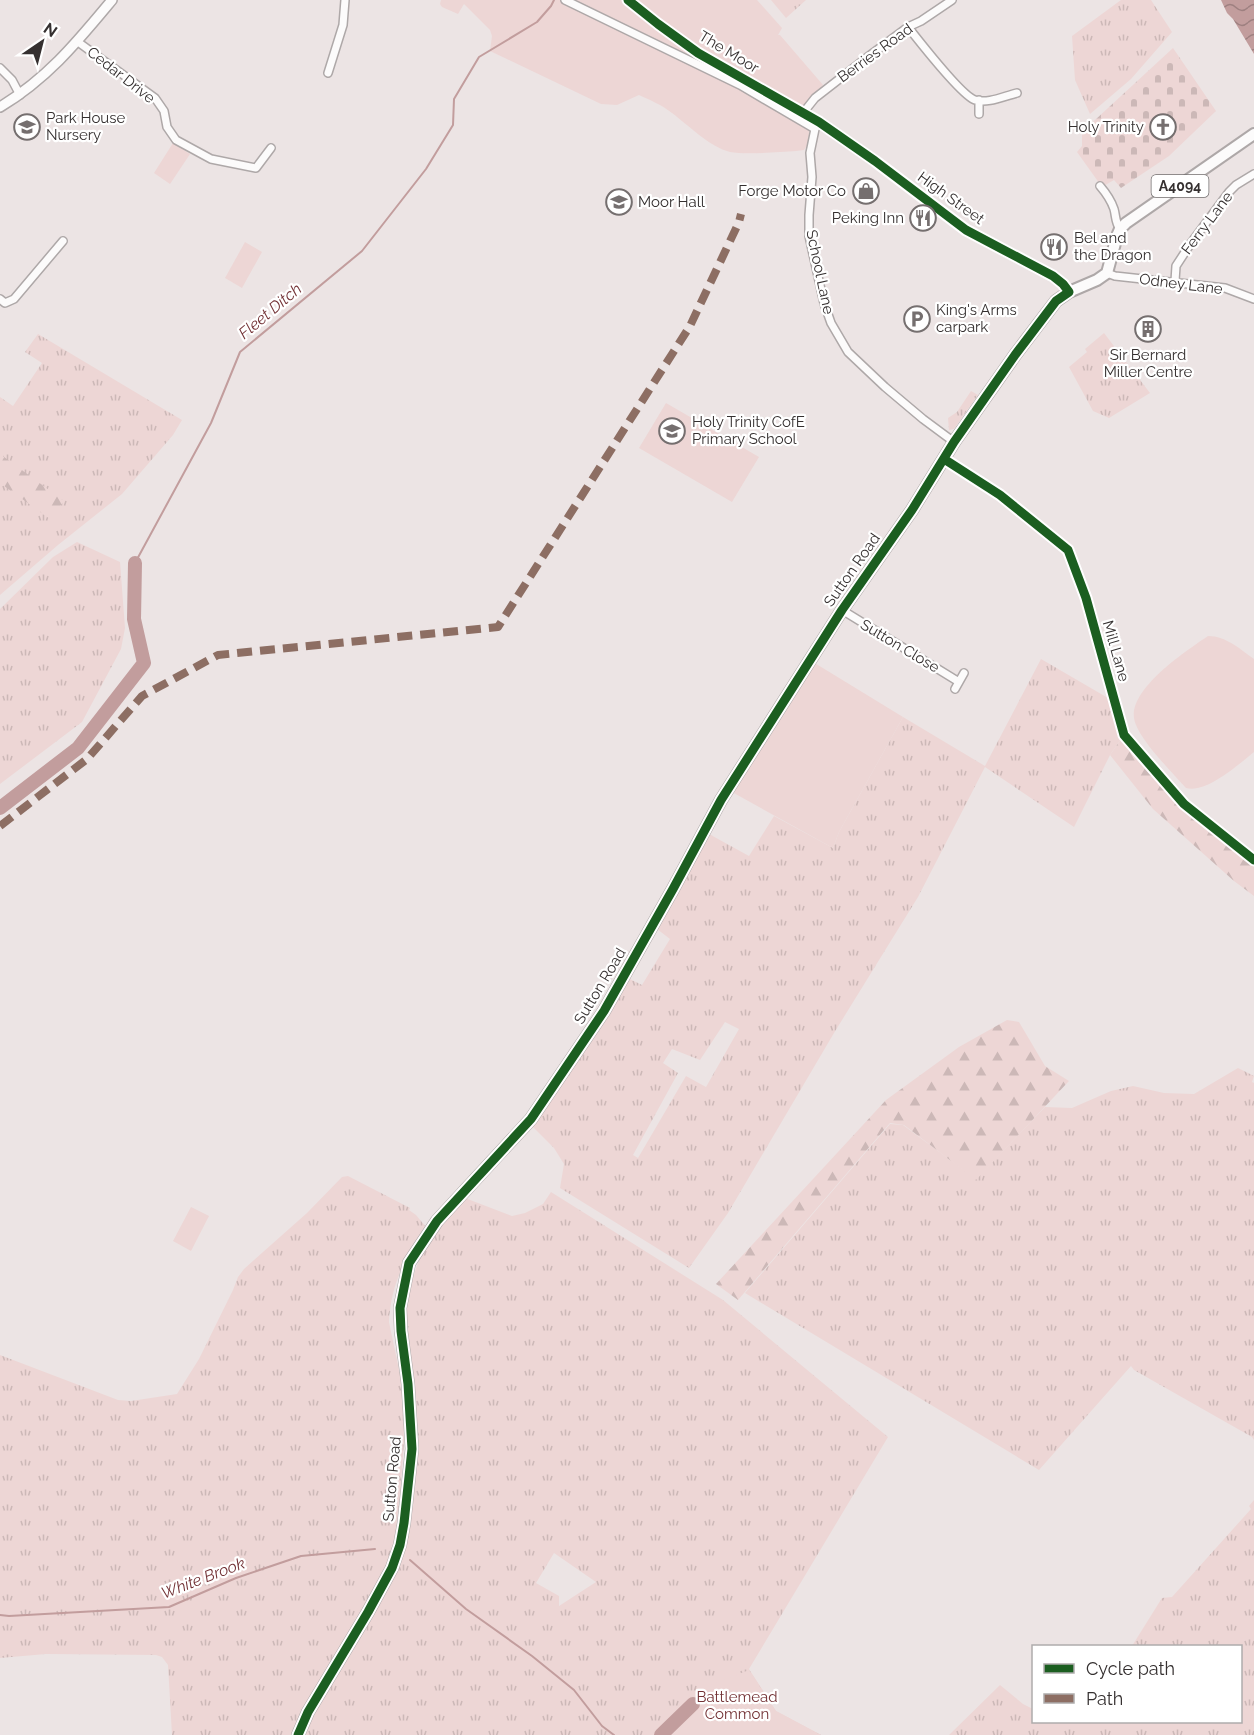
<svg xmlns="http://www.w3.org/2000/svg" width="1254" height="1735" font-family="Raleway,sans-serif">
<style>
.grass{fill:url(#grass-tufts);fill-rule:evenodd}
.forest{fill:url(#forest-firs)}
.cemetery{fill:url(#cemetery-stones)}
.green{fill:#edd6d5}
.water{fill:url(#water-waves)}
.lines{fill:none;stroke-linecap:round;stroke-linejoin:round}
.stream{stroke:#c29d9d;stroke-width:2}
.river{stroke:#c29d9d;stroke-width:14}
.minor-casing{stroke:#aea8a8;stroke-width:10}
.secondary-casing{stroke:#aea8a8;stroke-width:12}
.primary-casing{stroke:#aea8a8;stroke-width:14}
.minor{stroke:#fcfbfb;stroke-width:7}
.secondary{stroke:#fcfbfb;stroke-width:9}
.primary{stroke:#fcfbfb;stroke-width:10}
.quiet{stroke:#8d6e63;stroke-width:8;stroke-dasharray:15 8;stroke-linecap:butt}
.cycleway-casing{stroke:#fff;stroke-width:13}
.cycleway{stroke:#1b5e20;stroke-width:9}
.labels{text-anchor:middle;dominant-baseline:central;stroke-width:4.5;stroke-linejoin:round;paint-order:stroke}
.shield{fill:#fff;stroke:#726e6e;stroke-width:1.5}
.shield-label{font-size:14px;font-weight:bold;fill:#353030}
.street-label{font-size:15px;fill:#353030;stroke:#fff}
.poi-label{font-size:15px;fill:#353030;stroke:#fff;text-anchor:start}
.park-label{font-size:15px;fill:#733235;stroke:#fff}
.water-label{font-size:16px;font-style:italic;fill:#733236;stroke:#fff}
</style>
<defs>
<pattern id="grass-tufts" width="24" height="20" patternUnits="userSpaceOnUse" patternTransform="scale(1.5)"><rect width="24" height="20" fill="#edd6d5"/><path d="M3 7l-1-3M5 7V3M7 7l1-3M15 17l-1-3M17 17v-4M19 17l1-3" fill="none" stroke="#ccb8b7"/></pattern>
<pattern id="forest-firs" width="22" height="20" patternUnits="userSpaceOnUse" patternTransform="scale(1.5)"><rect width="22" height="20" fill="#edd6d5"/><path d="M5 1l3.5 6h-7zM16 11l3.5 6h-7z" fill="#ccb8b7"/></pattern>
<pattern id="cemetery-stones" width="16" height="16" patternUnits="userSpaceOnUse" patternTransform="scale(1.5)"><rect width="16" height="16" fill="#edd6d5"/><path d="M2 7V4a2 2 0 0 1 4 0v3zM10 15v-3a2 2 0 0 1 4 0v3z" fill="#ccb8b7"/></pattern>
<pattern id="water-waves" width="16" height="10" patternUnits="userSpaceOnUse" patternTransform="scale(1.5)"><rect width="16" height="10" fill="#c29d9d"/><path d="M0 5q4-4 8 0t8 0" fill="none" stroke="#9e8080"/></pattern>
</defs>
<rect width="100%" height="100%" fill="#ece4e4"/>
<path class="grass" d="M771,0H806L786,18Z
M1121,0H1151L1172,32L1131,79L1090,114L1075,80L1072,36Z
M1104,333L1150,393L1109,418L1093,411L1069,367L1087,352L1085,349Z
M38,334L182,420L173,435L122,494L58,545L0,595V397L13,406L42,363L25,352Z
M971,391L978,395L954,429L949,430L948,418L957,412Z
M77,542L120,562L125,628L121,649L82,722L0,784V609L53,557Z
M1041,659L1108,698L1117,732L1121,739L1110,755L1074,827L985,767L918,897L834,1033L728,1213L689,1268L560,1188L564,1164L554,1148L530,1124L630,979L642,985L670,939L657,929L709,834L749,856L774,816L833,848L839,832L903,717L985,766ZM725,1022L739,1029L706,1087L686,1076L638,1158L633,1155L678,1073L663,1063L672,1049L700,1060Z
M1238,1068L1254,1076L1252,1082L1254,1083V1440L1252,1437L1134,1370L1131,1366L1039,1470L745,1293L890,1124L903,1125L976,1179L1045,1107L1072,1108L1111,1091L1133,1086L1164,1093L1194,1094Z
M348,1176L410,1208L409,1210L416,1215L426,1227C405,1259 391,1283 389,1322L405,1398L406,1414L401,1483L412,1496L419,1448L417,1420L405,1309L410,1285L422,1252L442,1223L465,1198L512,1216L525,1213L543,1204L551,1192L723,1300L888,1437L749,1669L776,1711L821,1735H172L168,1665L162,1657L156,1655L46,1654L0,1658V1355L118,1400L131,1401L177,1394L199,1359L233,1290L238,1277L244,1269L307,1213L342,1177ZM554,1553L596,1582L559,1606V1596L536,1583Z
M1254,1500V1735H949L1000,1685L1023,1704L1033,1709L1034,1722H1240V1646H1132L1162,1598L1172,1597L1251,1509L1249,1506Z"/>
<path class="forest" d="M0,454L64,501L50,519L0,483Z
M1121,739L1127,748L1178,804L1254,863V896L1234,881L1153,809L1110,755Z
M1007,1020L1019,1022L1045,1066L1069,1081L976,1180L904,1125L890,1123L738,1300L716,1284L886,1100L959,1047Z"/>
<path class="cemetery" d="M1173,48L1216,111L1169,156L1121,188L1114,180L1102,187L1077,152L1082,146V132Z"/>
<path class="green" d="M441,0H757L782,28L778,35H780L823,85L807,105C807,118 813,140 804,150L796,151C778,152 746,155 730,152C710,147 688,125 672,113C662,105 650,100 639,95L617,105L601,104L490,51L492,36L490,30L464,4L458,14L442,7L440,4Z
M173,143L190,154L170,184L154,173Z
M245,242L262,252L242,288L225,278Z
M666,403L759,457L732,502L639,448Z
M1208,636C1226,636 1240,649 1254,659V752C1239,764 1206,794 1186,788C1172,772 1137,738 1134,718C1130,688 1186,651 1208,636Z
M813,662L903,717L839,832L833,848L732,792Z
M191,1207L209,1216L191,1251L173,1241Z
M749,1670L776,1711L821,1735H654L706,1687Z"/>
<path class="water" d="M1221,0H1254V54L1233,19L1227,13Z"/>
<g class="lines">
<path class="stream" d="M135,563L211,423L240,352L362,251L426,169L453,125L454,99L479,57L537,22L551,6L554,0
M410,1560L466,1609L532,1656L574,1690L602,1726L614,1735
M0,1615L9,1616L169,1607L236,1578L301,1556L375,1549"/>
<path class="river" d="M0,808L78,748L144,663L134,619L135,563
M661,1735L693,1704"/>
<g class="minor-casing">
<path id="minor" d="M565,0L740,85L815,129
M908,27C919,41 962,96 975,100C988,104 1004,96 1017,93
M78,42L155,98L164,111L167,127L176,140L211,159L256,168L271,148
M0,68L12,80L20,95
M328,73L343,25L345,0
M979,100V114
M803,113L815,98L869,56L908,27L921,21L952,0
M819,122L815,129L810,153L812,177L809,215V236L824,303L831,323L848,352L885,387L923,419L954,442
M1100,186C1106,193 1111,200 1114,209C1116,216 1115,222 1120,229
M1107,273L1115,276L1225,288L1254,299
M1175,281L1176,266L1191,243L1229,192L1236,185L1254,174
M0,299L5,303L14,299L63,241
M944,459L1000,495L1068,550L1086,598L1124,735L1184,804L1254,860
M842,610L959,682
M955,689L964,673"/>
</g>
<g class="secondary-casing">
<path id="secondary" d="M628,0L658,24L698,53L819,122L875,161L966,230L1053,276L1063,284L1069,292
M0,107C48,78 77,42 112,0"/>
</g>
<g class="primary-casing">
<path id="primary" d="M298,1735L308,1712L368,1612L392,1568L400,1545L404,1523L412,1449L408,1384L401,1331L400,1308L409,1263L437,1221L531,1119L604,1011L673,889L721,800L842,610L912,510L954,442L1015,355L1056,301L1069,292L1097,280L1107,273L1117,236L1120,229L1126,223L1254,134"/>
</g>
<use href="#minor" class="minor"/>
<use href="#secondary" class="secondary"/>
<use href="#primary" class="primary"/>
<path class="quiet" d="M0,826L87,759L142,696L218,655L498,627L690,326L739,222L741,214"/>
<g class="cycleway-casing">
<path id="cycleway" d="M944,459L1000,495L1068,550L1086,598L1124,735L1184,804L1254,860
M298,1735L308,1712L368,1612L392,1568L400,1545L404,1523L412,1449L408,1384L401,1331L400,1308L409,1263L437,1221L531,1119L604,1011L673,889L721,800L842,610L912,510L954,442L1015,355L1056,301L1069,292L1063,284L1053,276L966,230L875,161L819,122L698,53L658,24L628,0"/>
</g>
<use href="#cycleway" class="cycleway"/>
</g>
<defs>
<g id="school-ring" transform="scale(1.35)"><circle r="9.5" fill="#fff" stroke="#756f6f" stroke-width="1.5"/><path d="M0-5L7-2L0 1L-7-2ZM-4 1L0 2.5L4 1V4Q0 6-4 4Z" fill="#756f6f"/></g>
<g id="church-ring" transform="scale(1.35)"><circle r="9.5" fill="#fff" stroke="#756f6f" stroke-width="1.5"/><path d="M-1.2-6h2.4v3.5h3.3v2.4h-3.3V6h-2.4V-.1h-3.3v-2.4h3.3Z" fill="#756f6f"/></g>
<g id="shop-ring" transform="scale(1.35)"><circle r="9.5" fill="#fff" stroke="#756f6f" stroke-width="1.5"/><path d="M-5-2.5h2.3a2.7 3.5 0 0 1 5.4 0H5L5.5 6h-11ZM-1.5-2.5h3a1.5 2.3 0 0 0-3 0Z" fill="#756f6f"/></g>
<g id="university-ring" transform="scale(1.35)"><circle r="9.5" fill="#fff" stroke="#756f6f" stroke-width="1.5"/><path d="M0-5L7-2L0 1L-7-2ZM-4 1L0 2.5L4 1V4Q0 6-4 4Z" fill="#756f6f"/></g>
<g id="restaurant-ring" transform="scale(1.35)"><circle r="9.5" fill="#fff" stroke="#756f6f" stroke-width="1.5"/><path d="M-5-6h1v4h1v-4h1v4h1v-4h1v5L-1.5 .5V6h-2V.5L-5-1ZM5-6V6H3V1.5H1.5Q1.5-4 5-6Z" fill="#756f6f"/></g>
<g id="parking-ring" transform="scale(1.35)"><circle r="9.5" fill="#fff" stroke="#756f6f" stroke-width="1.5"/><path d="M-3.5-5.5H1a3.5 3.5 0 0 1 0 7H-1V5.5H-3.5ZM-1-3.4V-.6H.8a1.4 1.4 0 0 0 0-2.8Z" fill="#756f6f"/></g>
<g id="building-ring" transform="scale(1.35)"><circle r="9.5" fill="#fff" stroke="#756f6f" stroke-width="1.5"/><path d="M-4-6H4V6H1V3H-1V6H-4ZM-2.5-4.3h1.7v1.8h-1.7ZM.8-4.3h1.7v1.8H.8ZM-2.5-1h1.7V.8h-1.7ZM.8-1h1.7V.8H.8Z" fill="#756f6f"/></g>
</defs>
<g fill-rule="evenodd">
<use href="#school-ring" x="27" y="127"/>
<use href="#church-ring" x="1163" y="127"/>
<use href="#shop-ring" x="866" y="191"/>
<use href="#university-ring" x="619" y="202"/>
<use href="#restaurant-ring" x="923" y="218"/>
<use href="#restaurant-ring" x="1054" y="247"/>
<use href="#parking-ring" x="917" y="319"/>
<use href="#building-ring" x="1148" y="329"/>
<use href="#school-ring" x="672" y="431"/>
</g>
<g class="labels">
<rect class="shield" x="1151.5" y="175" width="57" height="22" rx="4.5"/>
<g class="shield-label">
<text x="1180" y="186">A4094</text>
</g>
<g class="street-label">
<text transform="translate(729 52) rotate(31)">The Moor</text>
<text transform="translate(875 53) rotate(-36)">Berries Road</text>
<text transform="translate(121 75) rotate(38)">Cedar Drive</text>
<text transform="translate(951 198) rotate(36)">High Street</text>
<text transform="translate(1207 223) rotate(-53)">Ferry Lane</text>
<text transform="translate(820 272) rotate(78)">School Lane</text>
<text transform="translate(1181 284) rotate(7)">Odney Lane</text>
<text transform="translate(852 570) rotate(-55)">Sutton Road</text>
<text transform="translate(900 646) rotate(31)">Sutton Close</text>
<text transform="translate(1116 651) rotate(74)">Mill Lane</text>
<text transform="translate(600 986) rotate(-59)">Sutton Road</text>
<text transform="translate(392 1479) rotate(-85)">Sutton Road</text>
</g>
<g class="poi-label">
<text x="46" y="118">Park House<tspan x="46" dy="17">Nursery</tspan></text>
<text x="1144" y="127" text-anchor="end">Holy Trinity</text>
<text x="846" y="191" text-anchor="end">Forge Motor Co</text>
<text x="638" y="202">Moor Hall</text>
<text x="904" y="218" text-anchor="end">Peking Inn</text>
<text x="1074" y="238">Bel and<tspan x="1074" dy="17">the Dragon</tspan></text>
<text x="936" y="310">King's Arms<tspan x="936" dy="17">carpark</tspan></text>
<text x="1148" y="355" text-anchor="middle">Sir Bernard<tspan x="1148" dy="17">Miller Centre</tspan></text>
<text x="692" y="422">Holy Trinity CofE<tspan x="692" dy="17">Primary School</tspan></text>
</g>
<g class="park-label">
<text x="737" y="1697">Battlemead<tspan x="737" dy="17">Common</tspan></text>
</g>
<g class="water-label">
<text transform="translate(270 311) rotate(-40)">Fleet Ditch</text>
<text transform="translate(203 1578) rotate(-21)">White Brook</text>
</g>
</g>
<rect x="1032" y="1645" width="210" height="78" fill="#ffffff" stroke="#aeacac" stroke-width="1.5"/>
<rect x="1044" y="1664" width="30" height="9" fill="#1b5e20" stroke="#aeacac" stroke-width="1.5"/>
<text x="1086" y="1675" font-size="18" fill="#353030">Cycle path</text>
<rect x="1044" y="1694" width="30" height="9" fill="#8d6e63" stroke="#aeacac" stroke-width="1.5"/>
<text x="1086" y="1705" font-size="18" fill="#353030">Path</text>
<g transform="translate(42 42) rotate(35)" stroke="#ffffff" stroke-width="4.5" paint-order="stroke">
<path d="M0-4.5L10 22L0 15L-10 22Z" fill="#353030"/>
<text y="-9" font-size="16" font-weight="bold" text-anchor="middle" fill="#353030">N</text>
</g>
</svg>
